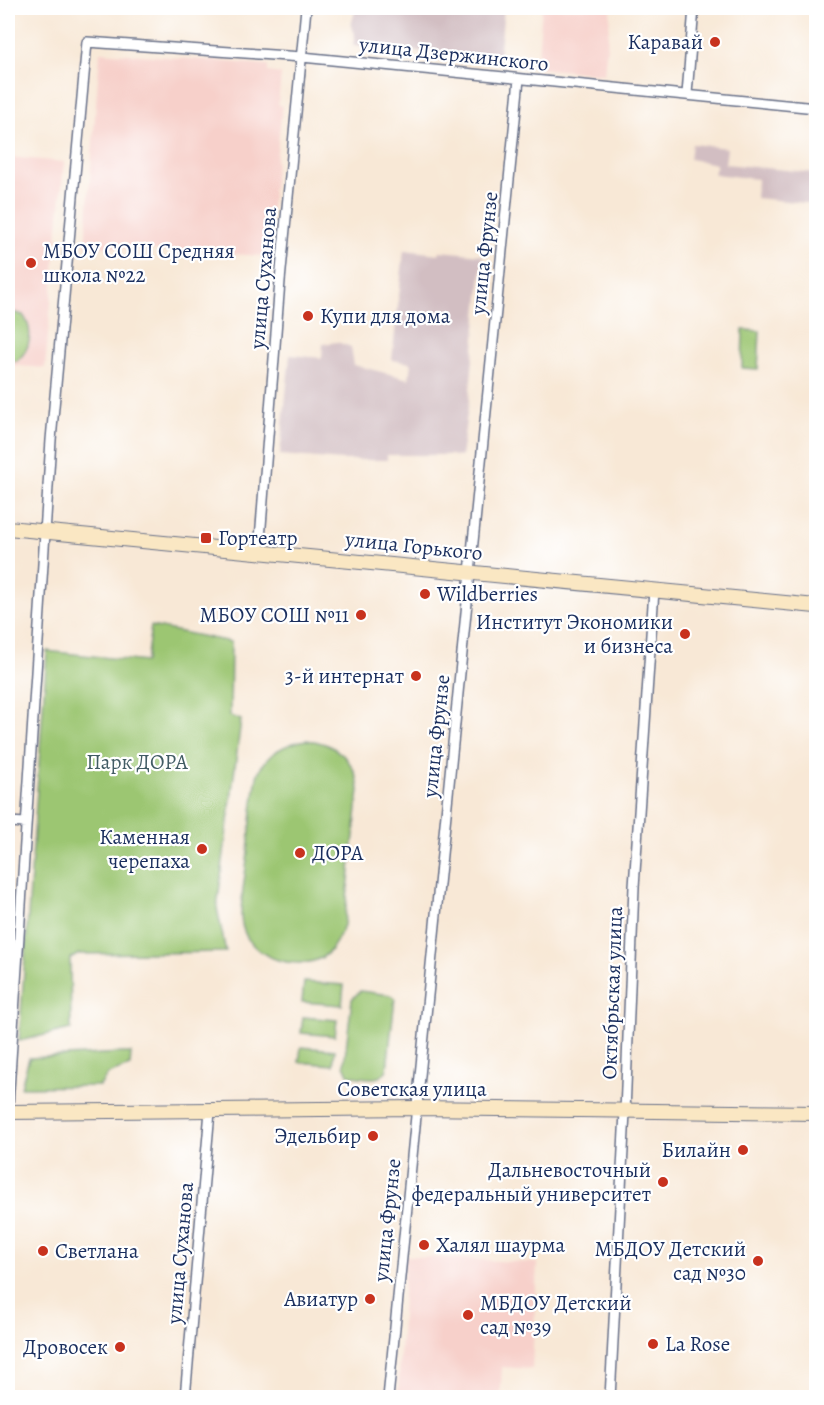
<svg xmlns="http://www.w3.org/2000/svg" width="824" height="1405" font-family="Alegreya,serif">
<style>
.built{fill:#f7d0ca}
.industrial{fill:#d2bec2}
.green{fill:#9cc672;stroke:#5c7a68;stroke-width:1.5}
.lines{fill:none;stroke-linecap:round;stroke-linejoin:round}
.street-casing{stroke:#687088;stroke-width:12}
.secondary-casing{stroke:#687088;stroke-width:16}
.street{stroke:#fff;stroke-width:9}
.secondary{stroke:#fae7c3;stroke-width:14}
.poi-dot{fill:#c8321e;stroke:#fff;stroke-width:2}
.labels{text-anchor:middle;dominant-baseline:central;stroke-width:4.5;stroke-linejoin:round;paint-order:stroke}
.poi-label{font-size:21px;fill:#1b2f5e;stroke:#fff;text-anchor:end}
.street-label{font-size:21px;fill:#1b2f5e;stroke:#fff}
.park-label{font-size:21px;fill:#425c64;stroke:#fff}
</style>
<rect width="100%" height="100%" fill="#fff"/>
<filter id="ink" filterUnits="userSpaceOnUse"><feTurbulence type="fractalNoise" baseFrequency=".0167" numOctaves="2"/><feDisplacementMap in="SourceGraphic" scale="12" xChannelSelector="R" yChannelSelector="G"/><feConvolveMatrix kernelMatrix="1 2 1 2 8 2 1 2 1" color-interpolation-filters="sRGB"/></filter>
<filter id="wash" filterUnits="userSpaceOnUse"><feTurbulence type="fractalNoise" baseFrequency=".008" numOctaves="4" result="noise"/><feDisplacementMap in="SourceGraphic" scale="24" xChannelSelector="R" yChannelSelector="G"/><feGaussianBlur stdDeviation="1.35" result="paint"/><feColorMatrix in="noise" values="0 0 0 0 0 0 0 0 0 0 0 0 0 0 0 0 0 1.4 0 .05"/><feComposite in="paint" operator="in"/></filter>
<g filter="url(#wash)">
<rect width="100%" height="100%" fill="#f8e8d6"/>
<path class="built" d="M542,8H611L604,74L537,68Z
M100,52L268,65V72L281,74L278,105L282,106L266,256L85,246Z
M8,157L64,162L45,368L8,365Z
M405,1256L537,1263L532,1369L502,1367L500,1397L398,1398Z"/>
<path class="industrial" d="M356,8H504L499,59L353,45L355,34L351,25Z
M692,144L727,148L725,164L816,173V204L756,198L757,179L714,174L716,164L690,159Z
M404,250L439,254L440,251L483,255L469,400L461,457L450,455H387V460H342L280,455L290,355L322,358L323,344L337,342L351,347L354,365L409,379L411,363L392,360Z"/>
<path class="green" d="M8,311L23,315C34,330 31,349 17,361L8,360Z
M743,330L760,331L758,369L742,368Z
M151,626L231,642L230,716L241,720L217,908L226,952L79,954L70,959L71,1029L19,1041L47,651L146,662Z
M306,740C335,742 356,760 359,790L344,925C335,948 326,963 299,963C271,963 242,947 241,916C241,895 246,872 248,851C251,825 252,799 258,773C268,753 284,744 306,740Z
M304,982L344,985L342,1005L302,1002Z
M360,991L390,995L395,998L387,1069C381,1083 365,1077 352,1076L348,1074L344,1065L352,999Z
M303,1017L337,1020L335,1036L301,1033Z
M301,1047L335,1050L333,1065L299,1062Z
M122,1053H131L130,1066L108,1074L100,1086L21,1087L29,1058Z"/>
</g>
<g filter="url(#ink)">
<g class="lines">
<g class="street-casing">
<path id="street" d="M687,94L694,8
M259,552L280,281L306,8
M8,822L26,823
M8,1106L51,440L87,42L302,57L816,108
M185,1398L210,1111
M388,1398L519,79
M610,1398L625,1112L634,887L654,590"/>
</g>
<g class="secondary-casing">
<path id="secondary" d="M8,528L816,606
M8,1112L417,1108L816,1113"/>
</g>
<use href="#street" class="street"/>
<use href="#secondary" class="secondary"/>
</g>
</g>
<g class="poi-dot">
<circle cx="715" cy="42" r="6"/>
<circle cx="31" cy="263" r="6"/>
<circle cx="308" cy="316" r="6"/>
<rect x="200" y="532" width="12" height="12" rx="3"/>
<circle cx="425" cy="594" r="6"/>
<circle cx="361" cy="615" r="6"/>
<circle cx="685" cy="634" r="6"/>
<circle cx="416" cy="676" r="6"/>
<circle cx="202" cy="849" r="6"/>
<circle cx="300" cy="853" r="6"/>
<circle cx="373" cy="1136" r="6"/>
<circle cx="743" cy="1150" r="6"/>
<circle cx="663" cy="1182" r="6"/>
<circle cx="424" cy="1245" r="6"/>
<circle cx="43" cy="1251" r="6"/>
<circle cx="758" cy="1261" r="6"/>
<circle cx="370" cy="1299" r="6"/>
<circle cx="468" cy="1315" r="6"/>
<circle cx="653" cy="1344" r="6"/>
<circle cx="120" cy="1347" r="6"/>
</g>
<g class="labels">
<g class="poi-label">
<text x="703" y="42">Каравай</text>
<text x="43" y="251" text-anchor="start">МБОУ СОШ Средняя<tspan x="43" dy="24">школа №22</tspan></text>
<text x="320" y="316" text-anchor="start">Купи для дома</text>
<text x="218" y="538" text-anchor="start">Гортеатр</text>
<text x="437" y="594" text-anchor="start">Wildberries</text>
<text x="349" y="615">МБОУ СОШ №11</text>
<text x="673" y="622">Институт Экономики<tspan x="673" dy="24">и бизнеса</tspan></text>
<text x="404" y="676">3-й интернат</text>
<text x="190" y="837">Каменная<tspan x="190" dy="24">черепаха</tspan></text>
<text x="312" y="853" text-anchor="start">ДОРА</text>
<text x="361" y="1136">Эдельбир</text>
<text x="731" y="1150">Билайн</text>
<text x="651" y="1170">Дальневосточный<tspan x="651" dy="24">федеральный университет</tspan></text>
<text x="436" y="1245" text-anchor="start">Халял шаурма</text>
<text x="746" y="1249">МБДОУ Детский<tspan x="746" dy="24">сад №30</tspan></text>
<text x="55" y="1251" text-anchor="start">Светлана</text>
<text x="358" y="1299">Авиатур</text>
<text x="480" y="1303" text-anchor="start">МБДОУ Детский<tspan x="480" dy="24">сад №39</tspan></text>
<text x="665" y="1344" text-anchor="start">La Rose</text>
<text x="108" y="1347">Дровосек</text>
</g>
<g class="street-label">
<text transform="translate(454 54) rotate(6)">улица Дзержинского</text>
<text transform="translate(484 253) rotate(-84)">улица Фрунзе</text>
<text transform="translate(263 278) rotate(-85)">улица Суханова</text>
<text transform="translate(414 546) rotate(6)">улица Горького</text>
<text transform="translate(436 736) rotate(-84)">улица Фрунзе</text>
<text transform="translate(612 993) rotate(-88)">Октябрьская улица</text>
<text x="412" y="1089">Советская улица</text>
<text transform="translate(387 1220) rotate(-84)">улица Фрунзе</text>
<text transform="translate(180 1253) rotate(-85)">улица Суханова</text>
</g>
<g class="park-label">
<text x="137" y="762">Парк ДОРА</text>
</g>
</g>
<rect width="824" height="1405" fill="none" stroke="#fff" stroke-width="30"/>
</svg>
